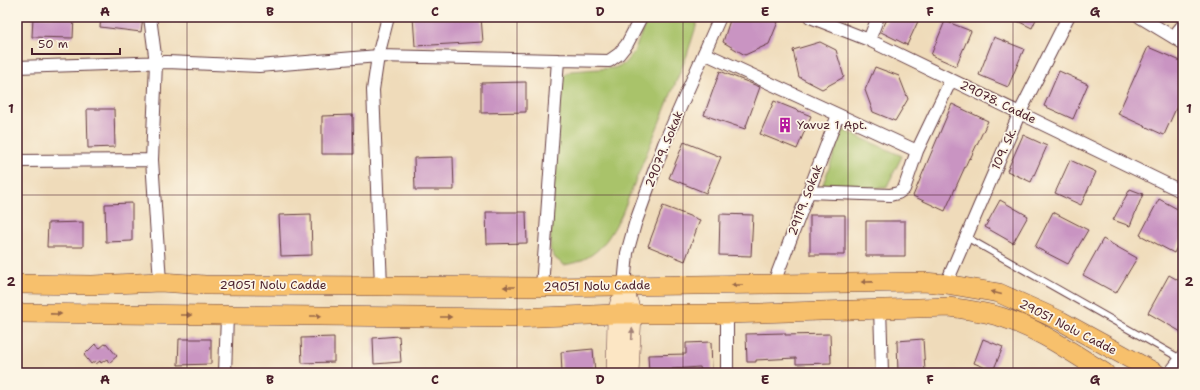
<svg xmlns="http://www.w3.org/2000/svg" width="1200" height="390" font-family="'Shantell Sans',sans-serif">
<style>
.green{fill:#a9c36a;stroke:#7a714a}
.building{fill:#c994c2}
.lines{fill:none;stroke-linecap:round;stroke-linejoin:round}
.lane-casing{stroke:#633b40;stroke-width:8}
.street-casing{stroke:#633b40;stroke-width:14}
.secondary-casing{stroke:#633b40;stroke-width:18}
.primary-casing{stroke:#633b40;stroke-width:20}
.lane{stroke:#fff;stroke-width:6}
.street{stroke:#fff;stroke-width:12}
.secondary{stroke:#fce6c4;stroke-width:17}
.primary{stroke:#f7c06c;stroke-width:19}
.oneway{fill:#986748}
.oneway2{fill:#a38278}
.grid{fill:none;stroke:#4a1f2b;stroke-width:1;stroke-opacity:0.55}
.labels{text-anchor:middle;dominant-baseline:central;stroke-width:3.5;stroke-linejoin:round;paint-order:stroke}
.street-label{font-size:12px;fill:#4a1f2b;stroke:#fcf5e5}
.poi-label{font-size:12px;fill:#4a1f2b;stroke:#fcf5e5;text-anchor:start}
.neatline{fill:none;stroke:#4a1f2b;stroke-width:1.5}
.grid-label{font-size:13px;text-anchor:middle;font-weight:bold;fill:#4a1f2b}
</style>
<rect width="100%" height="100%" fill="#fcf5e5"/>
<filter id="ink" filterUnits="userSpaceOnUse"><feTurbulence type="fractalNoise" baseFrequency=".025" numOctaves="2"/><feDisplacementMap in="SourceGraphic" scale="8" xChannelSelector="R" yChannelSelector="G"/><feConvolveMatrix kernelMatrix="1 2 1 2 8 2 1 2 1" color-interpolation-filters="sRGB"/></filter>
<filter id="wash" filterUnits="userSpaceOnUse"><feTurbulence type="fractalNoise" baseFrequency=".012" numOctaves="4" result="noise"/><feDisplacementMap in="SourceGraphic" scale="16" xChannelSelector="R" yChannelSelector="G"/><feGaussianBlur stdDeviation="0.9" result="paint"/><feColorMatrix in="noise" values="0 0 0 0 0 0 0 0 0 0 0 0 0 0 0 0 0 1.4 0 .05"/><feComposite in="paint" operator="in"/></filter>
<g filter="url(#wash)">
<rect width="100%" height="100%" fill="#efdbba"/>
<path class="green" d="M648,17H699L687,55L621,216C607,242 596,260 564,265L555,258L550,249L560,78L571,71L614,68L624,64L634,52Z
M843,130L902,156L886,188L822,187Z"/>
<g id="blocks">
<path class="building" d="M33,17H74L73,38L32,37Z
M101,17H143L141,32L100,27Z
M413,17H481L483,42L415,46Z
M731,17H769L778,22L769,44L745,55L723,42Z
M888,17H920L907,45L881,32Z
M1009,17H1037L1032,28Z
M945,21L971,31L956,66L931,55Z
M994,37L1024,49L1008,87L979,75Z
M820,42L836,50L844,77L822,89L799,77L793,50Z
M1148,47L1183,62V93L1164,135L1118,114Z
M875,67L899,76L908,99L895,121L873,112L865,90Z
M720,71L760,87L745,129L704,115Z
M1059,71L1088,84L1073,119L1044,106Z
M526,82V112L481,113V83Z
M774,101L811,116L797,149L760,134Z
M952,104L988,121L970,159L969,158L945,211L913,196Z
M87,109H114L115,147L88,148Z
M353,115L354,154H322V116Z
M1023,135L1047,146L1031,182L1007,171Z
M684,142L721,157L706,193L669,178Z
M453,157L454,190H415L414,158Z
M1070,160L1096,172L1081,205L1055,193Z
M1130,189L1143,194L1130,226L1113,220Z
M1159,199L1183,212V236L1174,253L1140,235Z
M1000,200L1028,216L1013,243L985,227Z
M132,203V241L106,242L105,204Z
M663,206L700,220L685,261L648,246Z
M486,212H526L527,243L487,244Z
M1053,212L1088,230L1068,264L1035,247Z
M311,214L312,255L281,256L279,215Z
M720,214L753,215L751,256L719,255Z
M810,215H845V255H810Z
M866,221H905V256H866Z
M83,222V247H47L48,223Z
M1103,239L1137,258L1116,293L1083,275Z
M1169,275L1183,283V333L1148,313Z
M785,333V335L830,334L831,363L796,364V358L756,360V362H747L746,334Z
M399,336L401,362L374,364L373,338Z
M334,337V362L302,363L301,338Z
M179,339H211V364L178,365Z
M923,339L925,371L898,373L897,341Z
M983,339L1003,347L993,371L974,363Z
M711,342L712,371H701L700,367L672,369V373H649L648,355L686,354V343Z
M106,343L117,356L109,363L107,359L101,363L100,361L96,364L95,361L91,364L84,355L95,344L100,348Z
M593,349L595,373H562L561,352Z"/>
</g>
</g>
<g filter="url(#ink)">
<use href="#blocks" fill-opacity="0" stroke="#633b40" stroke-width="1"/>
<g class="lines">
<g class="lane-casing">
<path id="lane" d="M966,237L1181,359"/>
</g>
<g class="street-casing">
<path id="street" d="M150,17L156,63L152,160L160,282
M810,17L869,40L1183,192
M1140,17L1183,43
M1173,37L1183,25
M869,40L878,17
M704,53L917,151
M17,67L167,62L259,66L378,56L558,60
M17,161L152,160
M808,192L890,195L898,193L904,189L917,151L951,80
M946,284L1020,112L1068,17
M773,285L838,115
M381,286L373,90L378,56L388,17
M624,286L627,253L635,224L664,144L720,17
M542,287L558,60L609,61L619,54L627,44L641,17
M880,308L882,373
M225,373L227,316
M727,373V314
M1170,373L1183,356"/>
</g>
<g class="secondary-casing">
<path id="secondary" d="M624,286L633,314L630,373
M615,373L616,314L619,302"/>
</g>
<g class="primary-casing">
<path id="primary" d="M17,284L92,285L160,282L205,285L542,287L924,282L946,284L999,293L1061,321L1156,373
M17,313L514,318L616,314H727L950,307C967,310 985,312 1001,317C1039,329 1071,352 1105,373"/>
</g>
<use href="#lane" class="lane"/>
<use href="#street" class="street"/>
<use href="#secondary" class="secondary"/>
<use href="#primary" class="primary"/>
</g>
<defs><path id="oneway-solid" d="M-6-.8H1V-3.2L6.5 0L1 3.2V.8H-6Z"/></defs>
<g class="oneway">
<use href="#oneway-solid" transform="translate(867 282) rotate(179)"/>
<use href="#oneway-solid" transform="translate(737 285) rotate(180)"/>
<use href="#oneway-solid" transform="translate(509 287) rotate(-180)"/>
<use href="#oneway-solid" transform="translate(996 293) rotate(-166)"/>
<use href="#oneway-solid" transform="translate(56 314) rotate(1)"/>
<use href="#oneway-solid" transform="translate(186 315)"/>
<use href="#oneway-solid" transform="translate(316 316)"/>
<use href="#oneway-solid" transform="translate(446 317)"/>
</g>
<use class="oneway2" href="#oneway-solid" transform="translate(632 334) rotate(-87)"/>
</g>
<path class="grid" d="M187,17V373M352,17V373M517,17V373M683,17V373M848,17V373M1013,17V373M17,195H1183"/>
<defs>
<g id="building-bare" transform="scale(1.2)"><path d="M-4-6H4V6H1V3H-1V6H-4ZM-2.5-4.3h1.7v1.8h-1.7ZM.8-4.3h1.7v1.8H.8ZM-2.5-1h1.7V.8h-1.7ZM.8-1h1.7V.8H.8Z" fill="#b5179e" stroke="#fcf5e5" stroke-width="2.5" paint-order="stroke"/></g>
</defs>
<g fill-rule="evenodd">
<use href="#building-bare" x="785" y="125"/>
</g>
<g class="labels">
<g class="street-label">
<text transform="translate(998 102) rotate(26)">29078. Cadde</text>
<text transform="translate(664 149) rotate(-68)">29079. Sokak</text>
<text transform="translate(1004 149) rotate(-66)">109. Sk.</text>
<text transform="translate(805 200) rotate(-69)">29119. Sokak</text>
<text x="273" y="285">29051 Nolu Cadde</text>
<text transform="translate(597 286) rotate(-1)">29051 Nolu Cadde</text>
<text transform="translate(1068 327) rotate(27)">29051 Nolu Cadde</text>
</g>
<g class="poi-label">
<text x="797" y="125">Yavuz 1 Apt.</text>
</g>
</g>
<rect width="1200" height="390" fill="none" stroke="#fcf5e5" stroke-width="44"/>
<path d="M32 48v6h88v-6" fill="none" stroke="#4a1f2b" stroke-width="2"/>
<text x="38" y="48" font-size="12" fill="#4a1f2b" stroke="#fcf5e5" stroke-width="3" paint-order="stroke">50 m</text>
<rect x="22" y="22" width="1156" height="346" class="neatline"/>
<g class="grid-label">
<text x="105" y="16">A</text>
<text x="270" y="16">B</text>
<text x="435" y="16">C</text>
<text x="600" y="16">D</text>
<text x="765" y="16">E</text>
<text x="930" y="16">F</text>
<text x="1095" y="16">G</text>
<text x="11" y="113">1</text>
<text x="1189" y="113">1</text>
<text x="11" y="286">2</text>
<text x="1189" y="286">2</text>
<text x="105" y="384">A</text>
<text x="270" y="384">B</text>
<text x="435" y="384">C</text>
<text x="600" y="384">D</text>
<text x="765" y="384">E</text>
<text x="930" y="384">F</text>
<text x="1095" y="384">G</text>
</g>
</svg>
